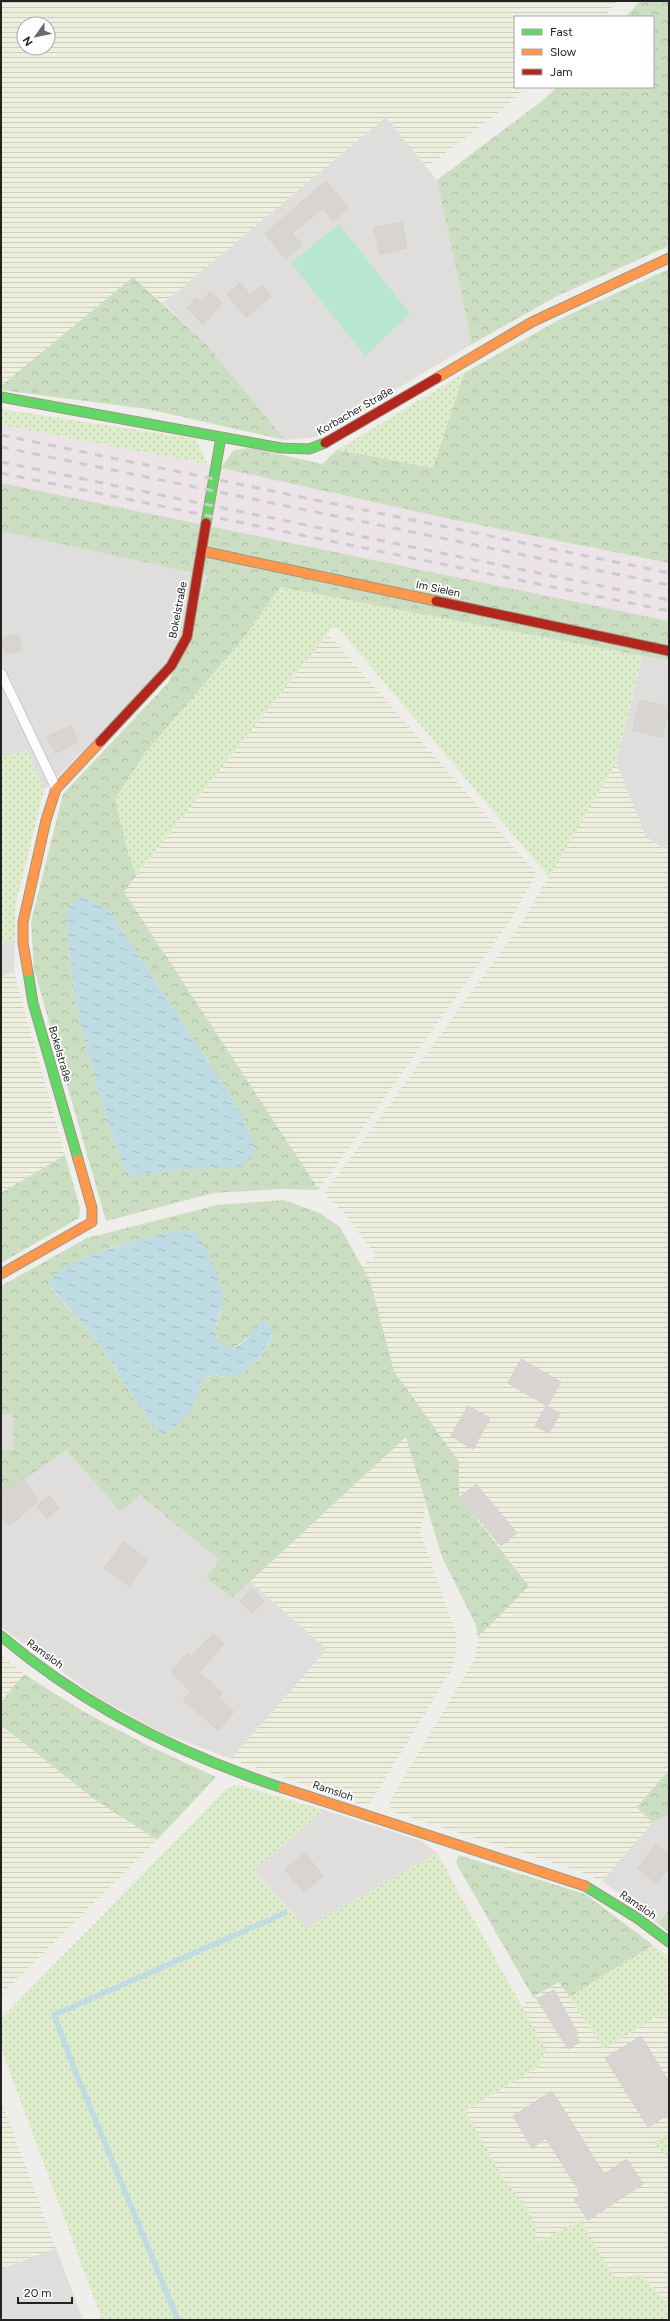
<svg xmlns="http://www.w3.org/2000/svg" width="670" height="2321" font-family="Figtree,sans-serif">
<style>
.residential{fill:#dfdedc}
.railway{fill:#ede4e9}
.farmland{fill:url(#farmland-rules);fill-rule:evenodd}
.grass{fill:url(#grass-dots)}
.forest{fill:url(#forest-crowns);fill-rule:evenodd}
.pitch{fill:#b7e6d2}
.water{fill:url(#water-ripples)}
.lines{fill:none;stroke-linecap:round;stroke-linejoin:round}
.stream{stroke:#bfdbe3;stroke-width:5.5}
.building{fill:#d7d4d2;stroke:#d3d0cc}
.lane-casing{stroke:#c9c8c7;stroke-width:11}
.fast-casing{stroke:#999a82;stroke-width:11}
.slow-casing{stroke:#999a82;stroke-width:11}
.jam-casing{stroke:#999a82;stroke-width:11}
.lane{stroke:#fdfcfc;stroke-width:9}
.fast{stroke:#63d668;stroke-width:9}
.slow{stroke:#ff974d;stroke-width:9}
.jam{stroke:#b3261e;stroke-width:9}
.rail{stroke:#ccc;stroke-width:3;stroke-dasharray:8 8;stroke-linecap:butt}
.labels{text-anchor:middle;dominant-baseline:central;stroke-width:3.5;stroke-linejoin:round;paint-order:stroke}
.street-label{font-size:11px;fill:#222;stroke:#fff}
</style>
<defs>
<pattern id="farmland-rules" width="6" height="5" patternUnits="userSpaceOnUse"><rect width="6" height="5" fill="#efefdf"/><path d="M0 2.5h6" fill="none" stroke="#cdcdbf"/></pattern>
<pattern id="grass-dots" width="8" height="8" patternUnits="userSpaceOnUse"><rect width="8" height="8" fill="#ddeccb"/><path d="M2 2h.1M6 6h.1" fill="none" stroke="#bdcaae" stroke-width="1.8" stroke-linecap="round"/></pattern>
<pattern id="forest-crowns" width="20" height="18" patternUnits="userSpaceOnUse"><rect width="20" height="18" fill="#cbdec1"/><path d="M2 6a3 3 0 1 1 6 0M12 15a3 3 0 1 1 6 0" fill="none" stroke="#aebea6"/></pattern>
<pattern id="water-ripples" width="26" height="14" patternUnits="userSpaceOnUse"><rect width="26" height="14" fill="#bfdbe3"/><path d="M2 4q2-2 4 0t4 0M15 11q2-2 4 0t4 0" fill="none" stroke="#a4bcc2"/></pattern>
</defs>
<rect width="100%" height="100%" fill="#f0eeeb"/>
<path class="residential" d="M386,117L437,180L472,344L316,437L285,440L206,344L163,303Z
M1,531L209,576L196,638L44,790L27,750L1,757Z
M643,656L669,661V844L664,849L646,837L616,763Z
M15,940L14,972L1,977V943Z
M1,1414H13V1450H1Z
M66,1450L121,1512L140,1495L219,1560L206,1578L232,1598L250,1581L327,1649L231,1759L161,1732L97,1697L1,1627V1496Z
M324,1810L422,1841L437,1853L306,1928L254,1870Z
M669,1814V1909L658,1924L602,1881L652,1823Z
M56,2248L83,2320H1V2269Z"/>
<path class="railway" d="M1,425L207,464L450,519L669,563V621L1,483Z"/>
<path class="farmland" d="M1,1H618L603,17H515V87H527L495,115L427,167L386,117L163,303L133,277L1,386ZM24,24H48V48H24Z
M328,634L537,874L505,928L319,1190L124,892Z
M616,763L646,837L664,849L669,844V1770L637,1807L652,1823L602,1881L579,1871L391,1811L390,1800L475,1658L478,1637L529,1585L459,1496V1462L394,1371L370,1282L361,1266L376,1256L347,1216L324,1194L519,927Z
M14,972L65,1155L1,1193V977Z
M406,1436L426,1506L420,1531L457,1636L456,1652L453,1667L368,1807L231,1759L327,1649L250,1581Z
M1,1655L24,1674L1,1702Z
M1,1725L94,1799L157,1840L1,1995Z
M559,1982L604,2049L661,2014L669,2026V2132L654,2143L669,2158V2300L667,2301L640,2274L615,2279L581,2220L538,2242L532,2214L504,2179L465,2111L538,2067L546,2050L521,2005Z
M1,2100L56,2248L1,2269Z"/>
<path class="grass" d="M464,373L433,468L337,450Z
M1,409L196,439L207,464L1,425Z
M280,587L643,656L616,763L549,877L339,629L332,628L136,876L127,849L115,799L146,752L246,635Z
M27,750L44,790L15,907V940L1,943V757Z
M238,1785L324,1810L254,1870L306,1928L437,1853L546,2050L538,2067L465,2111L504,2179L532,2214L538,2242L581,2220L615,2279L640,2274L666,2301L669,2300V2320H102L1,2048V2019L228,1787Z
M653,1945L669,1957V2026L661,2014L604,2049L569,1997Z
M669,2132V2158L653,2143Z"/>
<path class="forest" d="M640,1H669V246L557,296L472,344L437,180L542,101L557,87H653V17H626Z
M669,269V563L450,519L221,468L234,450L251,448L322,464L337,450L433,468L464,373L566,316Z
M133,277L206,344L285,440L147,409L1,390V386Z
M1,483L669,621V661L280,587L246,635L146,752L115,799L127,849L136,876L124,892L319,1190L282,1189L214,1193L106,1221L34,969L31,922L63,794L169,682L208,576L1,531ZM84,896L112,914L240,1111L182,1169L131,1176L125,1170C95,1085 67,999 67,908Z
M65,1155L80,1208L79,1218L1,1263V1193Z
M284,1200L320,1213L340,1227L370,1281L394,1371L459,1462V1496L529,1586L478,1637L476,1625L442,1557L406,1437L232,1598L206,1578L219,1560L140,1495L121,1512L66,1450L1,1496V1450H13V1414H1V1286L87,1238L217,1205ZM177,1230L221,1310C219,1318 215,1326 216,1334C221,1363 248,1340 256,1327L273,1333C267,1351 251,1374 230,1377C226,1378 221,1376 217,1376C200,1374 198,1389 196,1403L152,1426L98,1342L50,1287V1282L65,1267L109,1248Z
M24,1674L86,1713L149,1746L216,1777L157,1840L94,1799L1,1725V1702Z
M669,1770V1814L652,1823L637,1807Z
M458,1855L585,1894L653,1945L569,1997L559,1982L533,1997L456,1863Z
M669,1909V1932L658,1924Z"/>
<path class="pitch" d="M339,224L410,314L365,356L291,263Z"/>
<path class="water" d="M84,896L112,914L240,1111L255,1147L251,1159L240,1168L182,1169L131,1176L125,1170C95,1085 67,999 67,908L75,900Z
M177,1230L193,1231L200,1237C207,1254 220,1276 223,1293C226,1310 205,1332 223,1345C229,1350 237,1347 242,1343C250,1337 253,1329 260,1323L268,1322L273,1333C267,1349 248,1379 227,1377C219,1377 211,1372 204,1379C197,1385 199,1394 196,1401C194,1408 172,1433 165,1433C159,1433 156,1430 152,1426L98,1342L50,1286C47,1260 155,1236 177,1230Z"/>
<g class="lines">
<path class="stream" d="M178,2320L76,2073L54,2015L285,1913"/>
</g>
<path class="building" d="M326,181L348,208L333,221L323,208L292,233L302,245L286,259L265,234Z
M402,222L407,248L380,254L374,228Z
M240,283L250,295L262,285L271,296L246,317L227,294Z
M210,292L222,303L203,324L187,308L196,298L201,302Z
M18,634L22,650L6,654L1,639Z
M640,700L669,707L662,737L633,730Z
M71,726L78,742L55,753L47,737Z
M521,1359L561,1382L547,1406L508,1383Z
M468,1406L490,1418L473,1449L451,1436Z
M546,1406L560,1413L549,1433L535,1426Z
M23,1479L38,1501L9,1526L1,1517V1494Z
M476,1484L517,1533L501,1546L460,1497Z
M49,1496L59,1508L47,1518L37,1506Z
M124,1542L148,1560L129,1586L104,1568Z
M252,1589L264,1601L252,1613L240,1601Z
M213,1634L224,1644L199,1672L222,1693L218,1697L234,1712L218,1730L183,1700L191,1691L171,1672L187,1654L191,1657Z
M656,1844L669,1854V1867L657,1883L638,1869Z
M305,1853L323,1876L304,1892L285,1870Z
M554,1990L578,2034L576,2036L580,2042L568,2049L537,1999Z
M641,2036L669,2082V2114L648,2127L605,2058Z
M552,2091L604,2174L627,2159L643,2184L588,2220L574,2199L580,2195L577,2192L579,2191L546,2138L532,2148L513,2116Z"/>
<g class="lines">
<g class="lane-casing">
<path id="lane" d="M1,673L56,788"/>
</g>
<g class="fast-casing">
<path id="fast" d="M1,397L281,448L309,449L325,443
M206,523L221,437
M28,972L33,1003L78,1159
M1,1636C83,1705 181,1755 283,1788
M585,1886L637,1918L669,1942"/>
</g>
<g class="slow-casing">
<path id="slow" d="M437,378L532,322L669,258
M202,551L436,601
M28,972L23,943V922L46,820L56,789L100,742
M1,1274L92,1222V1208L78,1159
M283,1788L585,1886"/>
</g>
<g class="jam-casing">
<path id="jam" d="M325,443L437,378
M436,601L669,651
M100,742L171,666L187,637L206,523"/>
</g>
<use href="#lane" class="lane"/>
<use href="#fast" class="fast"/>
<use href="#slow" class="slow"/>
<use href="#jam" class="jam"/>
<path class="rail" d="M1,435L669,573
M1,447L669,585
M1,462L669,600
M1,473L669,611"/>
</g>
<g class="labels">
<g class="street-label">
<text transform="translate(355 411) rotate(-30)">Korbacher Straße</text>
<text transform="translate(438 589) rotate(12)">Im Sielen</text>
<text transform="translate(178 610) rotate(-79)">Bokelstraße</text>
<text transform="translate(60 1054) rotate(74)">Bokelstraße</text>
<text transform="translate(45 1654) rotate(36)">Ramsloh</text>
<text transform="translate(333 1791) rotate(18)">Ramsloh</text>
<text transform="translate(638 1905) rotate(34)">Ramsloh</text>
</g>
</g>
<rect width="670" height="2321" fill="none" stroke="#222222" stroke-width="4"/>
<rect x="514" y="16" width="140" height="72" fill="#ffffff" stroke="#a7a7a7"/>
<rect x="522" y="29" width="20" height="6" fill="#63d668" stroke="#a7a7a7"/>
<text x="550" y="36" font-size="12" fill="#222222">Fast</text>
<rect x="522" y="49" width="20" height="6" fill="#ff974d" stroke="#a7a7a7"/>
<text x="550" y="56" font-size="12" fill="#222222">Slow</text>
<rect x="522" y="69" width="20" height="6" fill="#b3261e" stroke="#a7a7a7"/>
<text x="550" y="76" font-size="12" fill="#222222">Jam</text>
<g transform="translate(36 36) rotate(237)"><circle r="19" fill="#ffffff" stroke="#a7a7a7"/>
<path d="M0-3L7 15L0 10L-7 15Z" fill="#6a6968"/>
<text y="-6" font-size="11" font-weight="bold" text-anchor="middle" fill="#222222">N</text>
</g>
<path d="M18 2297v6h54v-6" fill="none" stroke="#222222" stroke-width="2"/>
<text x="24" y="2297" font-size="12" fill="#222222" stroke="#ffffff" stroke-width="3" paint-order="stroke">20 m</text>
</svg>
